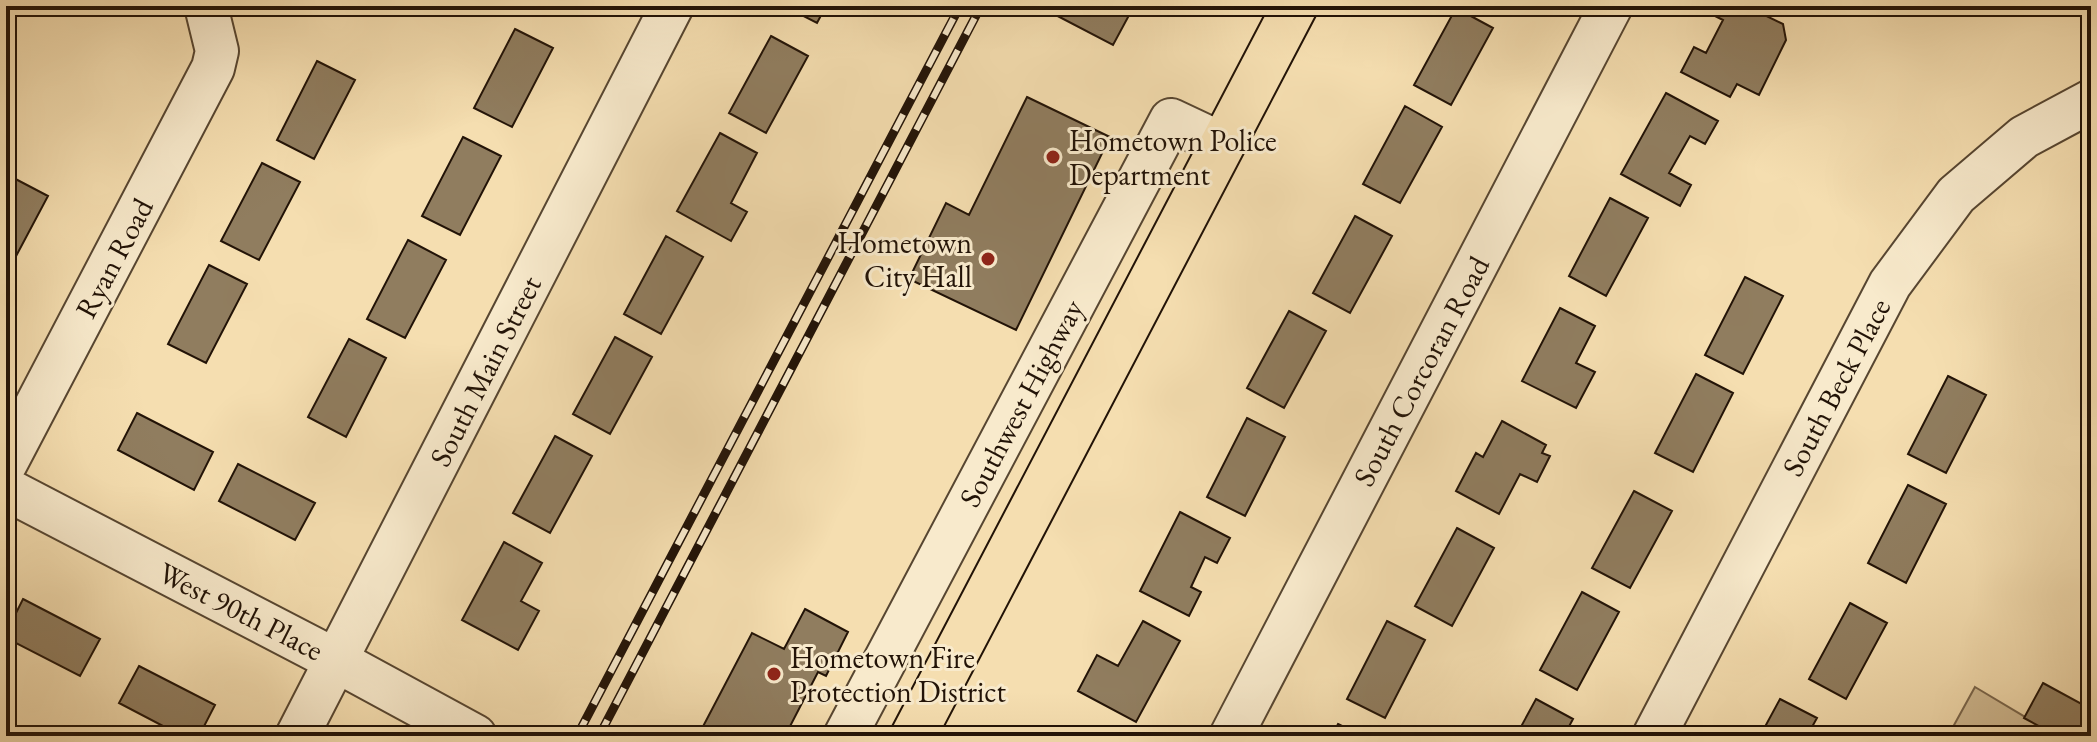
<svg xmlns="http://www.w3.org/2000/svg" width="2097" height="742" font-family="'EB Garamond',serif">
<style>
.green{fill:#d1bb93;stroke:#7a674d;stroke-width:2}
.building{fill:#907d5f;stroke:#221307;stroke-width:2}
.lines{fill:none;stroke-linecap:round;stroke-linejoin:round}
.minor-casing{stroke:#574631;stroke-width:46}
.major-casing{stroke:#221307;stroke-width:48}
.minor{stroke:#f8eacc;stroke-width:42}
.major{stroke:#f5deb0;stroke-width:44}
.rail-casing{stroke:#221307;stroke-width:9}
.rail{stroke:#f8eacc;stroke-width:6;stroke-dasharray:18;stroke-linecap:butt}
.poi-dot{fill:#8f2418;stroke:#f8eacc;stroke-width:3}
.labels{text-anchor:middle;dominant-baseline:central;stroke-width:6;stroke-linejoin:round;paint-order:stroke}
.poi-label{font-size:30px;fill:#221307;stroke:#f8eacc;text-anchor:start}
.street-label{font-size:30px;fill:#221307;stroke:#f8eacc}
</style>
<rect width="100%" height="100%" fill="#f5deb0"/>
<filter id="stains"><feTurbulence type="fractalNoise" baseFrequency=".0025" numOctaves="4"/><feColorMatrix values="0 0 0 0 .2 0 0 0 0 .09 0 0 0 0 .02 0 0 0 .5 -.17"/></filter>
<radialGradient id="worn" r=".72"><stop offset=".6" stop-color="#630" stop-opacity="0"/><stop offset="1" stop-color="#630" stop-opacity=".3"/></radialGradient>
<path class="green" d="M1975,687L2057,736H1948Z"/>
<path class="building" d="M784,6H826L817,23Z
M1051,6H1134L1113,45L1048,11Z
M1717,6H1746L1783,24L1786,40L1759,95L1737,84L1730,97L1681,72L1694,47L1706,53L1723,20L1713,15Z
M1456,8L1493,28L1451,105L1414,85Z
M515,29L553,48L512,127L474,108Z
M771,36L808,56L766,133L729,113Z
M317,61L355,80L314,159L277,140Z
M1666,93L1718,121L1705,144L1690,136L1669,173L1691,185L1680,206L1621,174Z
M1027,97L1110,137L1016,330L909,279L946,203L969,215Z
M1405,106L1442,127L1400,203L1363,184Z
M720,133L757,153L731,203L747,212L731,241L677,211Z
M463,137L501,156L460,235L422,216Z
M262,163L300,182L259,260L221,241Z
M6,174L48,196L6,275Z
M1610,198L1648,218L1606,296L1569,276Z
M1355,216L1392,236L1350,313L1313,293Z
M666,236L703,257L661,334L624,314Z
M408,240L446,260L405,338L367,319Z
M209,265L247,284L206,363L168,344Z
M1745,277L1783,296L1743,374L1705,355Z
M1560,308L1595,326L1576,363L1595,372L1576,408L1522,381Z
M1289,311L1326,331L1284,408L1247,388Z
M615,337L652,357L610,434L573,414Z
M349,339L386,358L346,437L308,417Z
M1696,374L1733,393L1693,472L1655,453Z
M1948,376L1986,395L1946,473L1908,454Z
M137,413L213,452L194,490L118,450Z
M1247,418L1285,437L1245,516L1207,497Z
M1502,421L1546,445L1542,453L1550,456L1537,482L1520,474L1499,514L1456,491L1476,453L1483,457Z
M555,436L592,456L550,533L513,513Z
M238,464L315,503L295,540L219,501Z
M1908,485L1946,504L1906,583L1868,563Z
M1634,491L1672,511L1630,588L1592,568Z
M1180,512L1230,538L1217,563L1205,557L1191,587L1201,592L1189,616L1140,591Z
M1457,528L1494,548L1452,626L1415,606Z
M504,542L542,563L521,601L539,611L518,650L462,620Z
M1582,592L1619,612L1577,690L1540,670Z
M23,599L100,639L80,676L6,638V633Z
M1850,603L1887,623L1846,699L1809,679Z
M805,609L848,632L826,676L818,672L785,736H698L752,633L784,649Z
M1143,621L1180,641L1136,722L1078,691L1097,655L1118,666Z
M1387,621L1425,640L1385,718L1347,699Z
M139,666L215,705L199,736H182L119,703Z
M2043,683L2091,709V736H2057L2024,718Z
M1536,699L1573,719L1564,736H1516Z
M1780,699L1817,718L1807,736H1760Z
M1338,724L1362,736H1332Z"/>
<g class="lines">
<g class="minor-casing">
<path id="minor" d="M6,463L213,68L217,51L206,6
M6,489L337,661L475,736
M297,736L672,6
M845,736L1171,120L1222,144
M1231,736L1611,6
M1654,736L1890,284L1956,195L2024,137L2091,101"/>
</g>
<g class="major-casing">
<path id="major" d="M913,736L1295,6"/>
</g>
<use href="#minor" class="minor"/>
<use href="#major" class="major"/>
<g class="rail-casing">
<path id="rail" d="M577,736L960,6
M599,736L981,6"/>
</g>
<use href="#rail" class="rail"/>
</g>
<g class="poi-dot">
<circle cx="1053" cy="157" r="8"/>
<circle cx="988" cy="259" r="8"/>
<circle cx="774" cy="674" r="8"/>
</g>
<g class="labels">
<g class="poi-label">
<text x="1069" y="140">Hometown Police<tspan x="1069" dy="34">Department</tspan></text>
<text x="972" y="242" text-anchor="end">Hometown<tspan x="972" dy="34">City Hall</tspan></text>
<text x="790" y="657">Hometown Fire<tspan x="790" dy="34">Protection District</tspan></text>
</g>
<g class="street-label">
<text transform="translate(114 258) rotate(-62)">Ryan Road</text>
<text transform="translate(485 371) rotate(-63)">South Main Street</text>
<text transform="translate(1421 371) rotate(-62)">South Corcoran Road</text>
<text transform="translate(1836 387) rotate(-62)">South Beck Place</text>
<text transform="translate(1021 403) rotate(-62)">Southwest Highway</text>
<text transform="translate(241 611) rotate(27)">West 90th Place</text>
</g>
</g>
<rect width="2097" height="742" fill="none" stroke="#f5deb0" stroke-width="32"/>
<rect x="8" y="8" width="2081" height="726" fill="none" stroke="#221307" stroke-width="4"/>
<rect x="16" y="16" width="2065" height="710" fill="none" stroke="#221307" stroke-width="2"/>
<rect width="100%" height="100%" filter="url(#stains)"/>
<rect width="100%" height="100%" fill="url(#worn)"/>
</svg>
